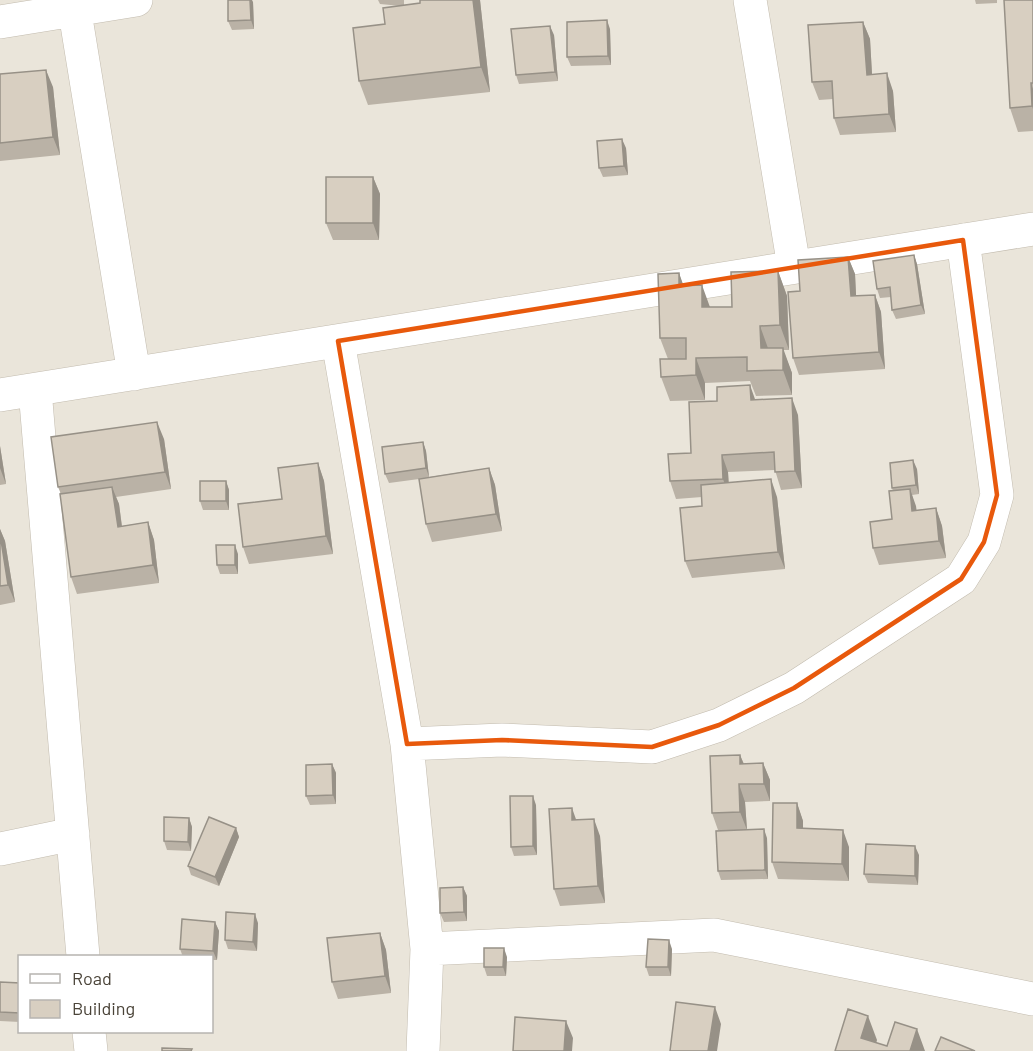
<svg xmlns="http://www.w3.org/2000/svg" width="1033" height="1051" font-family="Barlow,sans-serif">
<style>
.residential{fill:#eae5da;fill-rule:evenodd}
.lines{fill:none;stroke-linecap:round;stroke-linejoin:round}
.minor-casing{stroke:#c2bbae;stroke-width:34}
.minor{stroke:#fff;stroke-width:33}
.wall{fill:#bab2a6}
.shaded-wall{fill:#979187}
.building{fill:#d8cfc1;stroke:#979187;stroke-width:1.5}
.marked{fill:none;stroke:#e8590c;stroke-width:4.5;stroke-linejoin:round}
</style>
<rect width="100%" height="100%" fill="#f6f3ec"/>
<path class="residential" d="M0,0H1033V1051H0ZM20,956H212V1032H20Z"/>
<g class="lines">
<g class="minor-casing">
<path id="minor" d="M73,0L134,374
M750,0L794,267
M0,22L136,0
M338,341L407,744L502,740L652,747L719,725L794,688L961,579L984,542L997,495L963,240
M35,390L83,956
M0,395L1033,229
M407,744L427,949L423,1051
M0,849L73,834
M427,949L714,935L1033,999
M89,1032L91,1051"/>
</g>
<use href="#minor" class="minor"/>
</g>
<path class="wall" d="M378,0H404V5L420,3V0H480L490,92L368,105L359,81L401,6L380,4Z
M975,0H997V3L976,4Z
M1033,0V131L1018,132L1010,108Z
M253,2L254,29L232,30L228,21Z
M863,22L870,39L872,74L893,91L896,132L840,135L834,118L833,99L819,100L812,82Z
M610,29L611,65L571,66L567,57Z
M554,35L558,81L519,84L516,75Z
M0,74L53,87L60,155L0,161Z
M626,148L628,175L603,177L599,168Z
M373,177L380,194L379,240H333L326,223Z
M914,255L917,264L925,314L896,319L892,310L891,297L880,298L877,289Z
M848,257L855,274L856,296L875,295L881,312L885,369L799,375L793,358L800,291Z
M778,271L787,296L789,350H783L792,373V395L756,396L750,381L705,383V400L670,401L661,377L668,359L660,338L679,273L683,286L710,307H732Z
M755,400L798,415L802,488L781,490L775,470L728,472L729,483L777,497L785,569L692,578L685,561L702,506V497L676,499L670,481L691,453Z
M164,439L171,489L116,497L119,504L122,526L148,522L154,540L159,583L77,594L71,577L61,494L58,487Z
M423,442L426,451L429,477L489,468L495,485L502,531L432,542L426,524L419,479L389,483L385,474Z
M0,446L6,484L0,485Z
M318,463L324,481L333,554L249,564L243,547L282,499Z
M917,469L919,494L912,495L916,510L936,508L942,526L946,558L879,565L873,548L892,519L893,491L892,488Z
M226,481L229,490V510H203L200,501Z
M0,529L5,541L15,602L0,605Z
M238,554V574H220L217,565Z
M740,755L744,764L763,763L770,780V801L745,802L747,830H718L712,813Z
M332,764L336,773V804L310,805L306,796Z
M797,803L803,821V828L849,847V881L778,879L772,862Z
M536,805L537,855L514,856L511,847Z
M189,818L192,827L191,851L167,850L164,841Z
M576,820L600,836L605,903L560,906L554,889Z
M236,828L239,837L219,886L191,875L188,866Z
M767,838L768,879L721,880L718,871Z
M919,855L918,885L868,883L864,874Z
M463,887L467,896V921L444,922L440,913Z
M215,922L219,931L217,960H212V957H183L180,949Z
M258,923L257,951L228,949L225,940Z
M380,933L386,950L391,993L338,999L332,982Z
M672,949L671,976H649L646,967Z
M507,957L506,976H487L484,967Z
M0,982L20,983V1022L0,1021Z"/>
<path class="shaded-wall" d="M250,0H252L253,2L254,29L251,20Z
M473,0H480L490,92L481,67Z
M607,20L610,29L611,65L608,56Z
M863,22L870,39L873,92L867,75Z
M550,26L554,35L558,81L555,72Z
M46,70L53,87L60,155L53,137Z
M887,73L893,91L896,132L889,114Z
M1031,83L1033,89V109L1032,106Z
M622,139L626,148L628,175L624,166Z
M373,177L380,194L379,240L373,223Z
M914,255L917,264L925,314L921,305Z
M848,257L855,274L857,314L851,296Z
M778,271L787,296L789,350L780,325Z
M679,273L688,298L679,286Z
M702,285L711,310L702,307Z
M875,295L881,312L885,369L879,352Z
M760,326L769,351L761,348Z
M783,348L792,373V395L783,370Z
M696,358L705,383V400L696,375Z
M750,385L756,402L751,400Z
M792,398L798,415L802,488L795,471Z
M157,422L164,439L171,489L165,472Z
M423,442L426,451L429,477L426,468Z
M0,446L6,484L0,468Z
M722,455L728,472L729,496L723,479Z
M913,460L917,469L919,494L916,485Z
M318,463L324,481L333,554L326,536Z
M489,468L495,485L502,531L496,514Z
M771,479L777,497L785,569L778,552Z
M226,481L229,490V510L226,501Z
M112,487L119,504L124,544L118,527Z
M910,489L916,506L919,528L912,511Z
M936,508L942,526L946,558L939,541Z
M148,522L154,540L159,583L153,565Z
M0,529L5,541L15,602L8,585L0,534Z
M235,545L238,554V574L235,565Z
M740,755L747,772L740,764Z
M763,763L770,780V801L764,784Z
M332,764L336,773V804L333,795Z
M739,784L745,802L747,830L740,812Z
M533,796L536,805L537,855L533,846Z
M797,803L803,821V846L797,828Z
M572,808L578,825L572,820Z
M189,818L192,827L191,851L188,842Z
M594,819L600,836L605,903L598,886Z
M236,828L239,837L219,886L215,877Z
M764,829L767,838L768,879L765,870Z
M843,830L849,847V881L842,864Z
M915,846L919,855L918,885L915,876Z
M463,887L467,896V921L464,912Z
M255,914L258,923L257,951L253,942Z
M215,922L219,931L217,960L213,951Z
M380,933L386,950L391,993L385,976Z
M669,940L672,949L671,976L668,967Z
M504,948L507,957L506,976L503,967Z
M715,1007L721,1024L717,1051H708Z
M868,1016L877,1040L874,1051L861,1038Z
M566,1021L573,1038L572,1051H564Z
M917,1029L925,1051H910Z"/>
<path class="building" d="M228,0H250L251,20L228,21Z
M420,0H473L481,67L359,81L353,28L385,24L383,8L420,3Z
M1004,0H1033V83H1031L1032,106L1010,108Z
M607,20L608,56L567,57V22Z
M863,22L867,75L887,73L889,114L834,118L832,81L812,82L808,25Z
M550,26L555,72L516,75L511,29Z
M46,70L53,137L0,143V74Z
M622,139L624,166L599,168L597,141Z
M326,177H373V223H326Z
M914,255L921,305L892,310L890,287L877,289L873,261Z
M848,257L851,296L875,295L879,352L793,358L788,292L800,291L798,260Z
M778,271L780,325L760,326L761,348H783V370L747,371V357L696,358V375L661,377L660,359H686V338H660L658,274L679,273V286L702,285V307H732L731,272Z
M750,385L751,400L792,398L795,471L775,472L774,452L722,455L723,479L670,481L668,454L691,453L689,402L717,401V387Z
M157,422L165,472L58,487L51,437Z
M423,442L426,468L385,474L382,447Z
M913,460L916,485L892,488L890,463Z
M318,463L326,536L243,547L238,504L282,499L278,468Z
M489,468L496,514L426,524L419,479Z
M771,479L778,552L685,561L680,508L702,506L701,485Z
M200,481H226V501H200Z
M112,487L118,527L148,522L153,565L71,577L60,494Z
M910,489L912,511L936,508L939,541L873,548L870,522L892,519L889,491Z
M0,534L8,585L0,586Z
M216,545H235V565H217Z
M740,755V764L763,763L764,784H739L740,812L712,813L710,756Z
M332,764L333,795L306,796V765Z
M510,796H533V846L511,847Z
M773,803H797V828L843,830L842,864L772,862Z
M572,808V820L594,819L598,886L554,889L549,809Z
M164,817L189,818L188,842L164,841Z
M209,817L236,828L215,877L188,866Z
M764,829L765,870L718,871L716,831Z
M866,844L915,846V876L864,874Z
M463,887L464,912L440,913V888Z
M226,912L255,914L253,942L225,940Z
M182,919L215,922L213,951L180,949Z
M380,933L385,976L332,982L327,938Z
M648,939L669,940L668,967H646Z
M484,948H504L503,967H484Z
M0,982L20,983V1013L0,1012Z
M676,1002L715,1007L708,1051H670Z
M848,1009L868,1016L861,1038L887,1046L895,1022L917,1029L910,1051H835Z
M515,1017L566,1021L564,1051H513Z
M941,1037L975,1051H935Z
M162,1048L192,1049L191,1051H162Z"/>
<path class="marked" d="M963,240L997,495L984,542L961,579L794,688L719,725L652,747L502,740L407,744L338,341Z"/>
<rect x="18" y="955" width="195" height="78" fill="#ffffff" stroke="#b7b4b0" stroke-width="1.5"/>
<rect x="30" y="974" width="30" height="9" fill="#ffffff" stroke="#b7b4b0" stroke-width="1.5"/>
<text x="72" y="985" font-size="18" fill="#4b4439">Road</text>
<rect x="30" y="1000" width="30" height="18" fill="#d8cfc1" stroke="#b7b4b0" stroke-width="1.5"/>
<text x="72" y="1015" font-size="18" fill="#4b4439">Building</text>
</svg>
